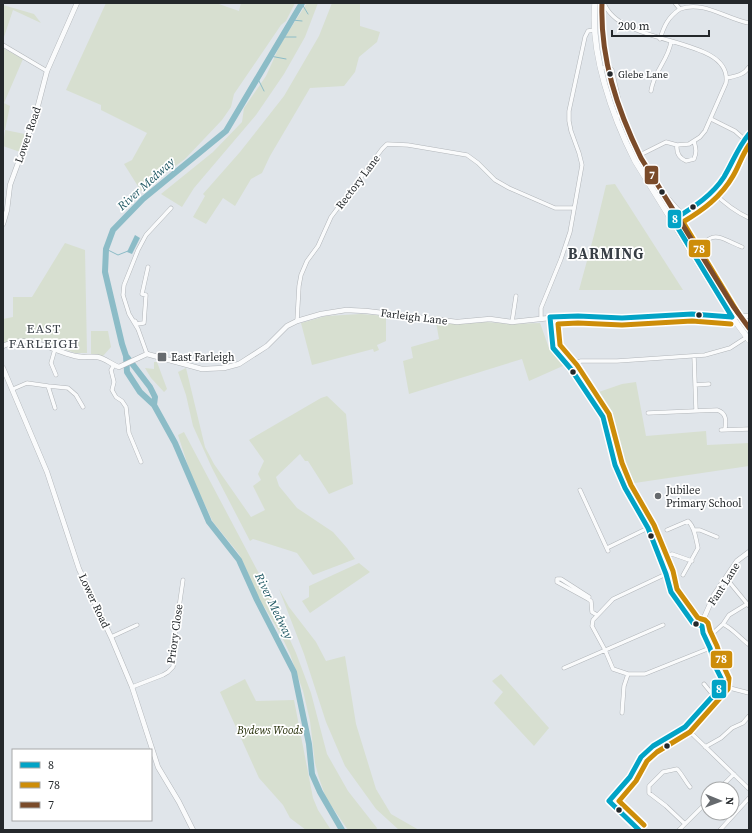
<svg xmlns="http://www.w3.org/2000/svg" width="752" height="833" font-family="'Source Serif 4',serif">
<style>
.green{fill:#d7dfd0}
.water{fill:#8cbcc7}
.lines{fill:none;stroke-linecap:round;stroke-linejoin:round}
.stream{stroke:#8cbcc7;stroke-width:1}
.river{stroke:#8cbcc7;stroke-width:6}
.street-casing{stroke:#b2b6ba;stroke-width:4.5}
.secondary-casing{stroke:#b2b6ba;stroke-width:5.5}
.primary-casing{stroke:#b2b6ba;stroke-width:6}
.street{stroke:#fafbfc;stroke-width:3.5}
.secondary{stroke:#fafbfc;stroke-width:4.5}
.primary{stroke:#fafbfc;stroke-width:5.5}
.bus-1-casing{stroke:#fff;stroke-width:8}
.bus-2-casing{stroke:#fff;stroke-width:8}
.bus-3-casing{stroke:#fff;stroke-width:8}
.bus-1{stroke:#02a3c6;stroke-width:5}
.bus-2{stroke:#cd8d09;stroke-width:5}
.bus-3{stroke:#7a4b2a;stroke-width:5}
.bus-dot{fill:#24282b;stroke:#fff;stroke-width:1.5}
.poi-dot{fill:#666a6e;stroke:#fff;stroke-width:1.5}
.labels{text-anchor:middle;dominant-baseline:central;stroke-width:3.5;stroke-linejoin:round;paint-order:stroke}
.bus-label{font-size:10px;fill:#24282b;stroke:#fff;text-anchor:start}
.street-label{font-size:11px;fill:#24282b;stroke:#fff}
.poi-label{font-size:11px;fill:#24282b;stroke:#fff;text-anchor:start}
.park-label{font-size:11px;font-style:italic;fill:#252e07;stroke:#fff}
.water-label{font-size:12px;font-style:italic;fill:#205863;stroke:#fff}
.quarter-label{font-size:13px;letter-spacing:1px;fill:#373e45;stroke:#fff}
.district-label{font-size:15px;font-weight:bold;letter-spacing:1px;fill:#373e45;stroke:#fff}
.line-badge{stroke:#fff;stroke-width:1.5}
.badge-label{font-size:11px;text-anchor:middle;font-weight:bold;fill:#fff}
</style>
<rect width="100%" height="100%" fill="#e0e5ea"/>
<path class="green" d="M106,3H216L239,11L241,3H295L286,21L281,25L234,94L231,107L222,120L185,159L141,191L124,164L132,160L147,133L101,110V105L66,90Z
M307,3H318L305,37L284,74L256,115L194,188L182,207L161,194L213,152L242,122L244,108L266,76L281,43Z
M332,3H360V26L380,32L377,42L359,57L355,72L344,86L310,88L270,156L262,173L251,179L235,206L223,198L206,224L193,217L205,196L203,194L240,152L284,96L319,36Z
M3,5L34,14L41,23L13,10L3,40Z
M3,48L23,59L4,103L10,106L5,130L25,134L20,152L3,146L5,130H3Z
M608,69L610,70L620,114H618L605,71Z
M615,184L683,290H579L594,235L606,185Z
M65,243L85,250L87,353H75L34,338L3,343V319L13,317V297H32Z
M361,314L386,316V341L377,345L379,350L374,352L373,349L312,365L301,323L326,316Z
M436,322L460,324L487,322L511,324L540,323L549,348L565,365L529,381L522,359L409,394L403,361L413,358L411,347L439,339Z
M91,331H108L111,347L103,356L91,355Z
M154,362H157L167,389L164,392L151,378L145,368L154,369Z
M186,368L205,447L214,464L251,517L265,510L253,486L261,480L258,474L264,461L249,440L321,398L327,396L346,414L353,484L329,494L308,461H305L300,454L276,477L279,486L297,508L333,532L347,548L355,559L313,575L297,553L253,539L250,541L212,468L193,426L186,395L178,372Z
M636,382L646,436L706,431L707,445L749,443V437V466L628,484L619,464L606,418L593,394L622,384Z
M184,432L264,583L296,653L311,693L327,754L348,791L377,828L376,830H348L326,798L319,778L315,763L310,721L303,691L290,654L280,633L265,608L259,601L244,564L239,554L213,522L191,475L178,435Z
M359,563L370,572L310,613L302,601L309,597V586Z
M279,589L289,607L316,642L326,661L345,656L356,724L376,789L391,814L419,830H399L376,809L345,766L326,722L304,654Z
M501,674L549,728L534,746L494,703L503,692L492,681Z
M245,679L256,701L294,700L313,798L318,810L331,830H306L290,818L283,805L259,778L220,692Z"/>
<path class="water" d="M135,235L140,238L132,254L127,252Z"/>
<g class="lines">
<path class="stream" d="M302,4L308,14
M292,20L302,21
M282,37H296
M270,56L286,59
M257,77L264,91
M106,249L118,255L128,251"/>
<path class="river" d="M302,3L226,131L143,199L113,230L106,249L105,272L122,344L126,356L127,372L140,392L154,405L175,443L209,522L239,560L257,600L294,672L309,744L312,774L320,792L342,830
M127,357L150,387L155,397L154,405"/>
<g class="street-casing">
<path id="street" d="M604,3C621,48 733,35 726,83L705,131L700,137L689,144L677,145L666,142L640,155L661,190L682,214
M675,3L680,9
M660,39C664,26 668,17 680,9C703,0 726,19 749,23
M3,45L47,71
M602,68L609,67L612,70L622,114L616,117
M727,78C736,76 744,75 749,67
M651,91C654,70 668,61 671,42
M711,119L735,131L744,139
M677,145C676,153 679,158 686,161L694,159C697,152 696,149 694,141
M713,192C724,203 734,211 749,218
M673,220C692,208 712,197 724,177C733,163 737,146 749,134
M692,254C715,230 714,235 742,247
M550,317L553,348L571,369L603,417L615,465L625,488L648,528L666,574L671,592L693,623L696,625L702,626
M541,318V308L561,259L570,232L582,165L579,153L571,131L569,121V111L585,37L588,31L594,30
M135,321L137,324L144,323L146,295L142,294L148,267
M297,321L299,286L301,275L307,261L318,246L331,217L382,149L387,144L408,145L467,155L478,163L495,180L509,188L555,208H574
M512,322L516,296
M55,349L51,363L56,375
M147,354L138,329L129,314L123,295L124,285L138,250L146,235L171,208
M694,356L696,410
M114,365L111,370L114,382L112,390L116,397L122,401L126,407L129,433L141,462
M571,369L575,363L581,361H617L705,355L730,348L747,337
M695,385L709,384
M48,386L68,388L76,395L83,407
M13,389L27,383L48,386L55,408
M648,413L717,410C727,413 726,421 725,429
M721,430L749,429
M580,490L608,551
M667,530L688,521C695,527 696,540 698,548L683,575
M694,530H700L717,537
M607,548L648,528
M660,557L672,554L692,561
M666,574L613,599L593,620L592,626L605,650L613,669L628,674H645L710,648
M726,578L749,606
M588,599L557,582V579H561L589,597L588,599L591,601L592,612L597,615
M723,624C733,629 739,637 748,644
M711,635L723,624L729,615L747,604
M111,637L137,625
M564,668L663,625
M704,684L713,695
M722,686L749,693
M132,687L163,675L168,672L173,667L176,628L183,580
M622,713L624,686L628,674
M685,727L749,789
M705,747L721,738L732,728L743,723L749,716
M719,789L734,774
M685,824L666,806L649,793V786L663,772L677,769C682,774 685,781 690,787
M679,830L708,801
M720,830L749,798"/>
</g>
<g class="secondary-casing">
<path id="secondary" d="M3,224L7,210L10,185L35,117L47,71L77,3
M3,346C31,333 49,350 75,356C82,358 90,356 97,357C105,358 112,365 119,367L147,354L202,369L224,368L239,364L267,346L287,326L297,321L321,314L346,310L366,311L457,322L490,319L512,322L568,316L622,318L692,314L732,317L749,316
M3,368L47,472L79,569L111,637L132,687L158,767L179,802L193,830
M639,830L609,801L630,777L641,757L653,746L685,727L722,686V680L716,668L710,648L703,633V620L714,595L737,561L749,552"/>
</g>
<g class="primary-casing">
<path id="primary" d="M595,3C590,53 612,116 635,161L727,310L749,340"/>
</g>
<use href="#street" class="street"/>
<use href="#secondary" class="secondary"/>
<use href="#primary" class="primary"/>
<g class="bus-1-casing">
<path id="bus-1" d="M732,317L673,220C692,208 712,196 724,177C733,162 738,147 749,134
M639,830L609,801L630,777L641,757L653,746L685,727L722,686V680L716,668L710,648L703,633L702,626L693,623L671,592L666,574L648,528L625,488L615,465L603,417L571,369L553,348L550,317L578,316L622,318L692,314L732,317"/>
</g>
<g class="bus-2-casing">
<path id="bus-2" d="M738,313L683,222C703,210 721,197 733,176C739,166 742,155 749,145
M644,825L619,801L636,781L647,761L657,752L690,732L728,689L729,678L723,665L717,646L710,631L708,623L705,620L698,618L677,589L673,571L654,525L631,485L622,463L609,414L577,365L560,345L558,324L578,323L622,325L692,321L731,324"/>
</g>
<g class="bus-3-casing">
<path id="bus-3" d="M602,3C600,58 617,109 641,158L733,306L749,328"/>
</g>
<use href="#bus-1" class="bus-1"/>
<use href="#bus-2" class="bus-2"/>
<use href="#bus-3" class="bus-3"/>
</g>
<g class="bus-dot">
<circle cx="610" cy="74" r="3.5"/>
<circle cx="662" cy="192" r="3.5"/>
<circle cx="693" cy="207" r="3.5"/>
<circle cx="699" cy="315" r="3.5"/>
<circle cx="573" cy="372" r="3.5"/>
<circle cx="651" cy="536" r="3.5"/>
<circle cx="696" cy="624" r="3.5"/>
<circle cx="667" cy="746" r="3.5"/>
<circle cx="619" cy="810" r="3.5"/>
</g>
<g class="poi-dot">
<rect x="157" y="352" width="10" height="10" rx="2"/>
<circle cx="658" cy="496" r="4"/>
</g>
<g class="labels">
<g class="bus-label">
<text x="618" y="74">Glebe Lane</text>
</g>
<g class="street-label">
<text transform="translate(28 135) rotate(-71)">Lower Road</text>
<text transform="translate(358 182) rotate(-53)">Rectory Lane</text>
<text transform="translate(414 317) rotate(7)">Farleigh Lane</text>
<text transform="translate(724 584) rotate(-57)">Fant Lane</text>
<text transform="translate(94 601) rotate(65)">Lower Road</text>
<text transform="translate(175 634) rotate(-82)">Priory Close</text>
</g>
<g class="poi-label">
<text x="171" y="357">East Farleigh</text>
<text x="666" y="490">Jubilee<tspan x="666" dy="13">Primary School</tspan></text>
</g>
<g class="park-label">
<text x="270" y="730">Bydews Woods</text>
</g>
<g class="water-label">
<text transform="translate(146 184) rotate(-42)">River Medway</text>
<text transform="translate(274 606) rotate(64)">River Medway</text>
</g>
<g class="quarter-label">
<text x="44" y="328">EAST<tspan x="44" dy="15">FARLEIGH</tspan></text>
</g>
<g class="district-label">
<text x="606" y="253">BARMING</text>
</g>
</g>
<g class="line-badge">
<rect x="644" y="165" width="15" height="20" rx="4" fill="#7a4b2a"/>
<rect x="667" y="209" width="15" height="20" rx="4" fill="#02a3c6"/>
<rect x="688" y="239" width="23" height="19" rx="4" fill="#cd8d09"/>
<rect x="710" y="650" width="23" height="19" rx="4" fill="#cd8d09"/>
<rect x="711" y="679" width="16" height="20" rx="4" fill="#02a3c6"/>
</g>
<g class="badge-label">
<text x="652" y="179">7</text>
<text x="675" y="223">8</text>
<text x="699" y="253">78</text>
<text x="721" y="663">78</text>
<text x="719" y="693">8</text>
</g>
<rect width="752" height="833" fill="none" stroke="#24282b" stroke-width="8"/>
<rect x="12" y="749" width="140" height="72" fill="#ffffff" stroke="#a7a9aa"/>
<rect x="20" y="762" width="20" height="6" fill="#02a3c6" stroke="#a7a9aa"/>
<text x="48" y="769" font-size="12" fill="#24282b">8</text>
<rect x="20" y="782" width="20" height="6" fill="#cd8d09" stroke="#a7a9aa"/>
<text x="48" y="789" font-size="12" fill="#24282b">78</text>
<rect x="20" y="802" width="20" height="6" fill="#7a4b2a" stroke="#a7a9aa"/>
<text x="48" y="809" font-size="12" fill="#24282b">7</text>
<g transform="translate(720 801) rotate(91)"><circle r="19" fill="#ffffff" stroke="#a7a9aa"/>
<path d="M0-3L7 15L0 10L-7 15Z" fill="#666a6e"/>
<text y="-6" font-size="11" font-weight="bold" text-anchor="middle" fill="#24282b">N</text>
</g>
<path d="M612 30v6h97v-6" fill="none" stroke="#24282b" stroke-width="2"/>
<text x="618" y="30" font-size="12" fill="#24282b" stroke="#ffffff" stroke-width="3" paint-order="stroke">200 m</text>
</svg>
